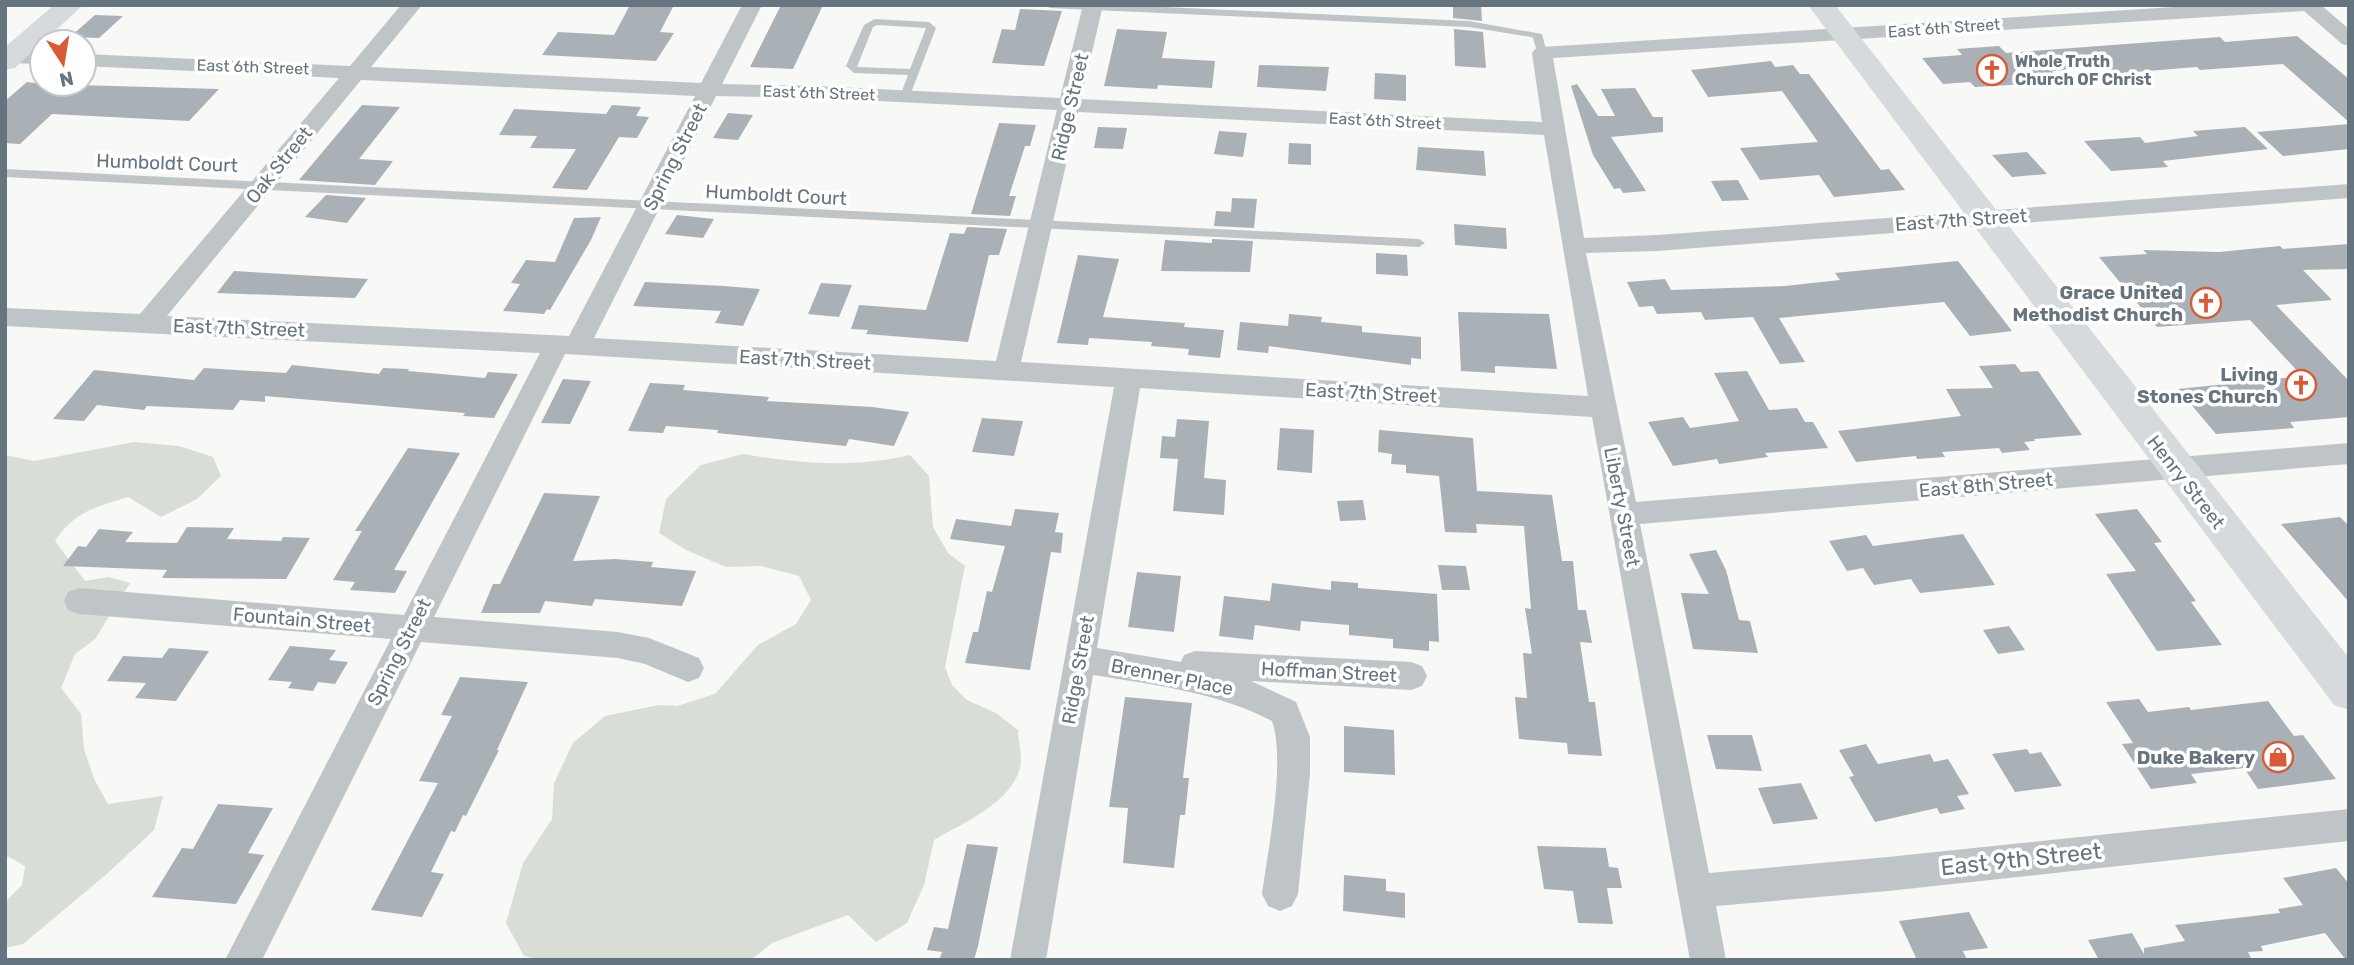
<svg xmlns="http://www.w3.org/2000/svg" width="2354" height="965" font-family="Rubik,sans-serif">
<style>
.green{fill:#d8ddd5}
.building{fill:#a9b1b6}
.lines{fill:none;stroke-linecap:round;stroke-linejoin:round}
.lane{fill:#bfc4c7;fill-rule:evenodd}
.street{fill:#bfc4c7;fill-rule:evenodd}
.secondary{fill:#d6dadd;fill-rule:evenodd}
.labels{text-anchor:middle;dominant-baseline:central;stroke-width:7;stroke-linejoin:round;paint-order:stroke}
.far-street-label{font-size:16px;fill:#65747f;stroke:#fff}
.far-poi-label{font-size:16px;font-weight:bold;fill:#65747f;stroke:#fff;text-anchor:start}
.street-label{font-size:19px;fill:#65747f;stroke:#fff}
.poi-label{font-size:19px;font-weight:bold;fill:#65747f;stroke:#fff;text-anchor:end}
.near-street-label{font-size:23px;fill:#65747f;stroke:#fff}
</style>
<rect width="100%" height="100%" fill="#f8f8f6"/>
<path class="green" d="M134,442L179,446L213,457L221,476L197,499L161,517L128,497C95,507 74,512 55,541L85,581L109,577L130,583L95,639L75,654L61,688L81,714L84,749L94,779L108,804L163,796L154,830L109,872L23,944L5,948V902L22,885L25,866L9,857H5V455L34,461Z
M743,454C800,464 854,468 910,455L929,476L933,527L948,553L965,566L945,667L952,685L967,700L996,713L1018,730C1018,741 1023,758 1020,768C1010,804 963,823 934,840L924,885L907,923L876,942L848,915L772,943L751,960H542L524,956L506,923L523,863L552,819L554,783L573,743L605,716L659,705L677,706L715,694L758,645L796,624L811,600L799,576L761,566L726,567L686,550L659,533L666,499L701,465Z"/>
<path class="building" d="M630,5H674L660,32L674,33L656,61L542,55L558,32L614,35Z
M781,5H823L793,69L750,67Z
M1453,5H1481L1482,21L1453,18Z
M1020,9L1062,11L1044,66L992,63L1002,29L1015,30Z
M95,15L123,16L99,38L70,37Z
M1117,29L1167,32L1162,58L1215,61L1212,88L1158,85L1157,89L1104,86Z
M1454,29L1483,32L1486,68L1455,66Z
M2297,36L2349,79V122L2283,64L2200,70L2197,67L2110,74L2102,67L2052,71L2057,76L2023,79L2027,84L1975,87L1970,82L1943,84L1922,58L1962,55L1957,49L1999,46L2006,53L2220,37L2225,42Z
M1771,61L1775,67L1793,65L1800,74H1809L1881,170L1889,169L1905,190L1834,197L1819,175L1760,180L1740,148L1818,142L1782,91L1708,97L1691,70Z
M1259,65L1329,67L1326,91L1257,87Z
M1375,73L1406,75V101L1374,99Z
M27,82L42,84L219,89L189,121L52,114L20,144L5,143V101Z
M1577,84L1598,116H1615L1601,89L1635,88L1653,117H1663V132L1611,137L1646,191L1623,193L1620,188L1614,189L1593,155L1571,86Z
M362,105L400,107L359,159L393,161L375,185L299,180Z
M612,105L641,107L636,116L649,117L637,138L619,137L587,190L552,188L576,149L530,148L537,136L499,135L514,109L606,114Z
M728,113L753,115L738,140L713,138Z
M999,123L1036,125L1030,146H1025L1009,196H1016L1010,216L971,214Z
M2349,124V149L2283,156L2257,132Z
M1098,127L1127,128L1123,149L1094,148Z
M2245,127L2268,149L2163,161L2168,167L2111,171L2084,141L2140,137L2145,143L2198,136L2193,131Z
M1219,131L1247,133L1243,157L1214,154Z
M1289,143L1311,144V165L1288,164Z
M1418,147L1484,151L1486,176L1416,170Z
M2027,152L2047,174L2012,177L1992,155Z
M1738,180L1749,200L1722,201L1711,181Z
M326,195L366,198L347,223L305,217Z
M1232,198L1257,199L1254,228L1214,226L1216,211L1231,212Z
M677,215L714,219L703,238L665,234Z
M601,217L591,240L550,310L547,309L544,314L503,311L520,284L511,283L526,260L555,262L574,218Z
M1454,224L1506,228L1507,249L1455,245Z
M967,227L1007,229L999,255H989L968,342L866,334L868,330L851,329L859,305L926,310L950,233L964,234Z
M1212,239L1253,241L1250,272L1161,271L1165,240L1212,243Z
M2349,244V269L2303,270L2332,300L2276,305L2349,381V417L2290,422L2294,428L2216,434L2178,389L2302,376L2250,320L2157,327L2099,257L2147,254L2143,250L2219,252L2280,246L2283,249Z
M1376,253L1407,255L1408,276L1376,274Z
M1078,255L1119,259L1103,317L1185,323L1184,327L1224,330L1220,358L1188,355L1189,349L1151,346L1152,342L1089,338L1088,345L1057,343Z
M1958,261L2012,331L1970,336L1944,302L1779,318L1805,362L1780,364L1753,317L1705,320L1701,312L1657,314L1653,306L1639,307L1627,282L1665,279L1671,290L1785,286L1840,280L1835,273Z
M234,271L368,279L355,298L217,293Z
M645,282L724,286L760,289L743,326L715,323L721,311L633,306Z
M821,283L852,285L839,317L808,314Z
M1458,312L1549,314L1557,369L1495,366V373L1461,371Z
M1289,314L1322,317L1321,322L1362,326V332L1421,337V359L1411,358V365L1269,346L1268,353L1237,350L1240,322L1288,326Z
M2015,364L2021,372L2038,371L2082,435L2034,439L2035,441L2024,442L2030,450L2002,453L1999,448L1942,452L1945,457L1917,459L1916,456L1856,462L1838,431L1961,416L1946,389L1993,388L1979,366Z
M292,365L379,374L383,368L409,369L408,371L485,378L488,372L518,374L494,418L463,416L465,413L265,396V402L240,400L233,410L147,406L144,410L97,405L84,421L53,419L94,370L194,380L204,368L286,373Z
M1747,371L1769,410L1797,408L1805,422H1813L1828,448L1765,453L1768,457L1719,464L1717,459L1673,466L1648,422L1683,417L1690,428L1739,421L1714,373Z
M563,379L591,381L570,424L541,423Z
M650,383L685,385L683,390L769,397L767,401L872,407L909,412L894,446L849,439L846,446L717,433L718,430L666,426L663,433L628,431Z
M982,418L1023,421L1014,456L972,452Z
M1177,419L1209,421L1204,478L1226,480L1224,515L1173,511L1178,459L1160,458L1162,436L1175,437Z
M1280,428L1314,430L1312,473L1277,470Z
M1379,430L1473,438L1477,491L1552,495L1562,561H1573L1578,610H1586L1592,643L1580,642L1589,702H1595L1602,756L1568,754L1567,743L1519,739L1515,697L1527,698L1523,653L1532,654L1525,608L1531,609L1524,526L1476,524L1477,533L1445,532L1439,476L1406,473V465L1391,464L1392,454L1378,452Z
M408,448L460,453L394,570L407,571L395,593L350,590L355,582L333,580L362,531H355Z
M544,493L600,496L573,561L615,559L653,562L651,567L696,571L682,606L595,599L592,606L545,601L540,613H481L493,584H500Z
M1363,500L1366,520L1340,521L1337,501Z
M1015,509L1059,513L1055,532L1063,533L1061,553L1051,552L1030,670L965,663L973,632H978L987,591L992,592L1005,546L950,539L956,519L1011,526Z
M2137,509L2162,542L2154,543L2196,601L2191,602L2222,645L2157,651L2106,574L2136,571L2095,514Z
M2340,517L2349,526V602L2281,524Z
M187,527L234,528L227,539L281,541L283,537L310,538L286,579L162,578L167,570L63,566L78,546L86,547L99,529L133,532L125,542L177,543Z
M1963,534L1995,585L1920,593L1911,579L1874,585L1863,568L1847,571L1829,541L1866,535L1873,546Z
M1716,550L1726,570L1739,620L1750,621L1758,653L1693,649L1681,593L1709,594L1689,554Z
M1438,565L1466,566L1470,590H1442Z
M1137,572L1181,576L1174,632L1128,627Z
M1331,581L1358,583V588L1437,594L1439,642L1429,641V651L1393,648V639L1349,635V625L1301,621L1300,631L1255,625L1253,640L1219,636L1224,596L1270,601L1272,583L1331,590Z
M2009,626L2025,650L1998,654L1983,630Z
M290,646L336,650L329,660L348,662L335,684L318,682L313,691L288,688L292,682L268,680Z
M169,648L209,651L176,701L135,698L146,683L107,681L123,656L162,658Z
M460,677L528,682L497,750H499L466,816L463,815L455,832L451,831L431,872L444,874L422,917L371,910L438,783L419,781L452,716L441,715Z
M1125,697L1192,703L1183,778H1189L1185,815H1180L1174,868L1123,863L1128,808L1109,807Z
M2139,699L2148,712L2189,707L2191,710L2268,701L2294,736L2303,735L2336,779L2258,789L2244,768L2191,774L2197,783L2151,789L2122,744L2133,743L2106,702Z
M1344,726L1394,730L1395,775L1344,772Z
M1707,735H1752L1762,771L1716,769Z
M1866,744L1878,764L1930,754L1934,762L1948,759L1969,794L1957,796L1965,809L1940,814L1937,808L1875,822L1849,777L1854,776L1839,750Z
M2027,749L2030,754L2041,752L2062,786L2015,792L1992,754Z
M1801,783L1818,819L1773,824L1758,788Z
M218,804L273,808L248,853L264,855L236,904L152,897L182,848L193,849Z
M967,844L998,847L978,946L974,960H939L942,952L927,950L934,927L948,929Z
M1537,846L1606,848L1609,867L1618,868L1622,888H1607L1613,924L1578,923L1573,891L1544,889Z
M2336,868L2349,884V960H2346L2325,933L2261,946L2263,951L2248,952L2252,960H2099L2088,940L2132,933L2144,954V948L2185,941L2175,925L2280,913L2278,909L2303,905L2283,878Z
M1344,875L1386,879V891L1405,893V918L1343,911Z
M1969,912L1988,948L1963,951L1967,960H1917L1899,921Z"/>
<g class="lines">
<path class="lane" d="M1045,5H1121L1469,21L1542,34L1547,53L1538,55L1533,38L1531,37L1469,27L1050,8Z
M875,19L929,22L936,28L909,98H901L900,96L908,75L854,73L846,66L864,25ZM877,25L926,28L910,69L857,67L873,27Z
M5,169L1419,239L1425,243L1419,247L5,177Z"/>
<path class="street" d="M401,5H422L371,67L701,83L742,5H762L722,84L817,86L1060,98L1083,5H1103L1081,99L1542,122L1532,53L1535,49L1542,47L2206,5H2321L2349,29V46L2342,44L2304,11L1553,58L1584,238L1657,235L2349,184V198L1657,251L1586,253L1636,502L2349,443V464L1640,524L1709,873L1888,857L2349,809V841L1888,891L1716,906L1726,960H1690L1592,417L1140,388L1097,648L1181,662L1184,655L1195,651L1411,662L1422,666L1427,676L1422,686L1411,690L1251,681L1296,702L1310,737V774L1298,894L1292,906L1280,911L1268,906L1262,894C1268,850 1286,760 1272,721C1216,692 1155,685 1093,675L1046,960H1010L1114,387L565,354L434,617L618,632L649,638L699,658L704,668L699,678L688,682L645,664L618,658L421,642L262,960H225L391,639L79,614L68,610L64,601L68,592L79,588L404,615L540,353L5,326V308L140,314L339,78L84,66V54L350,66ZM361,80L695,96L569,336L167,316ZM716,96L817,98L1057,110L996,361L594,338ZM1078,112L1544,135L1588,396L1021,362Z
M5,51L42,52V64L5,63Z"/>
<path class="secondary" d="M54,5H83L15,68L5,70V47Z
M1808,5H1835L2349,658V710L2334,705Z"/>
</g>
<defs>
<g id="church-ring" transform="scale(1.575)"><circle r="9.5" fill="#fff" stroke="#d95a35" stroke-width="1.5"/><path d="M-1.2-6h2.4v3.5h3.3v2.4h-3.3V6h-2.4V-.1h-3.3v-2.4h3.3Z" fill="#d95a35"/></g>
<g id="shop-ring" transform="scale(1.575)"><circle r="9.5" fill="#fff" stroke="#d95a35" stroke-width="1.5"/><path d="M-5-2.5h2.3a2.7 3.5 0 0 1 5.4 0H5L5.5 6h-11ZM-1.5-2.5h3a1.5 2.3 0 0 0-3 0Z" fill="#d95a35"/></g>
</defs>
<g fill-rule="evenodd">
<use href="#church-ring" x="1992" y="70"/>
<use href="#church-ring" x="2206" y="303"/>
<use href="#church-ring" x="2301" y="385"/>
<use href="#shop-ring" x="2278" y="757"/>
</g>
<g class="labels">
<g class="far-street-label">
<text transform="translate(1944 28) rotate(-4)">East 6th Street</text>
<text transform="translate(253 67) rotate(2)">East 6th Street</text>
<text transform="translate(819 93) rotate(2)">East 6th Street</text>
<text transform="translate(1385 121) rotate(3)">East 6th Street</text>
</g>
<g class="far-poi-label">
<text x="2015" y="61">Whole Truth<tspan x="2015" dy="18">Church OF Christ</tspan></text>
</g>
<g class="street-label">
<text transform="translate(1070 107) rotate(-77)">Ridge Street</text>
<text transform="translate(675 157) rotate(-63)">Spring Street</text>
<text transform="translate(167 163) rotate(2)">Humboldt Court</text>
<text transform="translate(279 165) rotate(-51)">Oak Street</text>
<text transform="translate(776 195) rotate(3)">Humboldt Court</text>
<text transform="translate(1961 220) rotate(-4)">East 7th Street</text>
<text transform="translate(239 328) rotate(2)">East 7th Street</text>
<text transform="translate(805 360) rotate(3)">East 7th Street</text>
<text transform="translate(1371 393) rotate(3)">East 7th Street</text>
<text transform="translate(2186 482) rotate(52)">Henry Street</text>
<text transform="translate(1986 485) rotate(-5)">East 8th Street</text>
<text transform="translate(1622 507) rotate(79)">Liberty Street</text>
<text transform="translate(302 620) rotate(5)">Fountain Street</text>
<text transform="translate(399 652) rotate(-63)">Spring Street</text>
<text transform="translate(1078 670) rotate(-80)">Ridge Street</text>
<text transform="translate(1329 672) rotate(3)">Hoffman Street</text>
<text transform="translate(1172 677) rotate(11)">Brenner Place</text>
</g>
<g class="poi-label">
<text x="2183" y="292">Grace United<tspan x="2183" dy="22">Methodist Church</tspan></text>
<text x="2278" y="374">Living<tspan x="2278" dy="22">Stones Church</tspan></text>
<text x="2255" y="757">Duke Bakery</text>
</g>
<g class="near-street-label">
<text transform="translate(2021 859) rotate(-6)">East 9th Street</text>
</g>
</g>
<rect width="2354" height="965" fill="none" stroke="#65747f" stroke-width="14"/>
<g transform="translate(63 63) rotate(168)"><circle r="33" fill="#ffffff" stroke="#c1c7cc" stroke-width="2"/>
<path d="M0-5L12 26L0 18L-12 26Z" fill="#d95a35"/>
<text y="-10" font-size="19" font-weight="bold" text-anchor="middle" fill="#65747f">N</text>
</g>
</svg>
